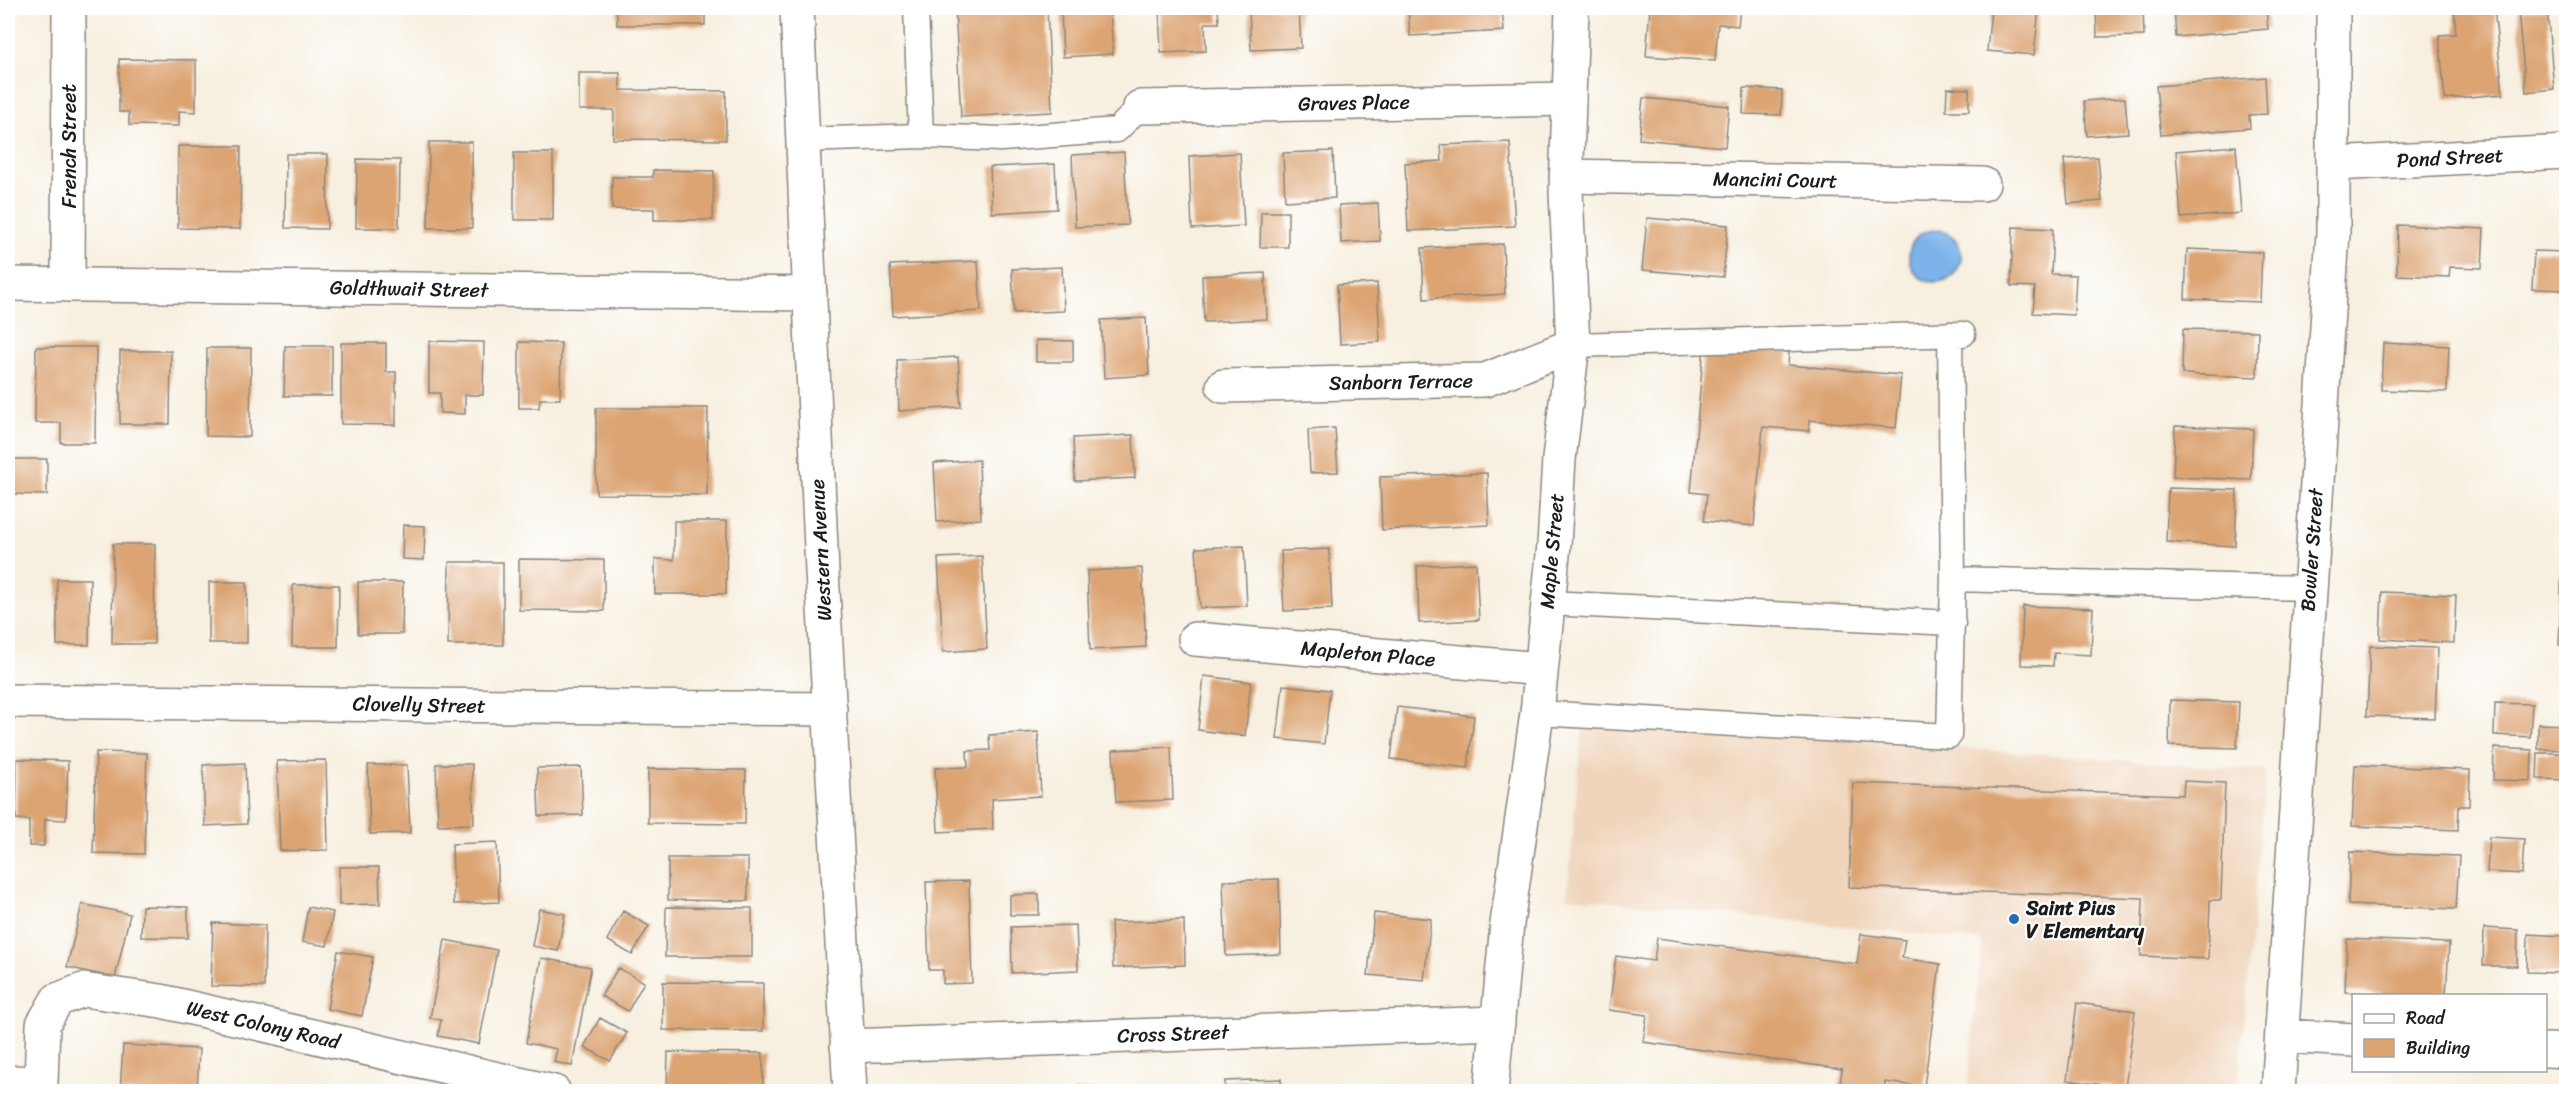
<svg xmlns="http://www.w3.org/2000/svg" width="2574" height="1099" font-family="Sriracha,sans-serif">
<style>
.built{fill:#f0d5bc}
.water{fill:#7cb3eb;stroke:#4c6884;stroke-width:1.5}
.building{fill:#dca473}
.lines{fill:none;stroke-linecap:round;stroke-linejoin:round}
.service-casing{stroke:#8a867e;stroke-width:27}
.minor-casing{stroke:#8a867e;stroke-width:36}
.tertiary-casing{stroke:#8a867e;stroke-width:36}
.primary-casing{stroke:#8a867e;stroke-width:36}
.service{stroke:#fff;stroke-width:24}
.minor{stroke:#fff;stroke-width:33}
.tertiary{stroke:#fff;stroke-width:33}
.primary{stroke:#fff;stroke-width:33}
.poi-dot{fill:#1f6fb2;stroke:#fff;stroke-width:2}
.labels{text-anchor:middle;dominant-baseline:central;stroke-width:4.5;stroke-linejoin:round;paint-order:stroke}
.street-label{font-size:20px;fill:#1c1c1c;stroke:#fff}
.poi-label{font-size:20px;font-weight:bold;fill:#1c1c1c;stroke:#fff;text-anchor:start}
</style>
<rect width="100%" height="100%" fill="#fff"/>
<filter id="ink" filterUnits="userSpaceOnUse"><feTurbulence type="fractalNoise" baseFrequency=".0167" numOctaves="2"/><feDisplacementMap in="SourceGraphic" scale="12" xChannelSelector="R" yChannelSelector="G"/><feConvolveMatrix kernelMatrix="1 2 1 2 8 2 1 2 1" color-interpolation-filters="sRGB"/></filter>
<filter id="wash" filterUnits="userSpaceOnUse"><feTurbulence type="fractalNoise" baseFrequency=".008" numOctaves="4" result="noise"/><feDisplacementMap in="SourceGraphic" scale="24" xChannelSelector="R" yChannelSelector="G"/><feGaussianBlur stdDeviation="1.35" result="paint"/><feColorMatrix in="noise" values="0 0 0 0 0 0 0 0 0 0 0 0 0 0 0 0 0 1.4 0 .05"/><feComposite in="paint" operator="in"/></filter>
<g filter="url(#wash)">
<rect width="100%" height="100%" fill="#f7efdf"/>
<path class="built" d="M1583,720L2266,771L2238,1091H1967L1982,941L1567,897Z"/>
<path class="water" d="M1909 256a26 26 0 1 1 52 0a26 26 0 1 1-52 0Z"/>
<g id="blocks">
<path class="building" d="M617,8H705V25H617Z
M955,8H1047L1052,112L961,117Z
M1061,8H1110L1113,54L1063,57Z
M1159,8H1218L1219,23H1205L1206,51L1161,53Z
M1249,8H1299L1301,48L1251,50Z
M1408,8H1502L1504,31L1410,36Z
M1650,8H1740L1738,26L1718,24L1715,61L1646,56Z
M1991,8H2039L2034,55L1987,51Z
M2096,8H2143L2144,36L2097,37Z
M2174,8H2266L2268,29L2176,37Z
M2454,8H2494L2503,94L2445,99L2439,35L2456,34Z
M2547,9L2554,89L2526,92L2518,11Z
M119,59L196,60V112L179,111V126L129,125V112H119Z
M579,73H620V90L726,91V140L613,139L614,110H579Z
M2265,77L2267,114L2249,115L2250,128L2161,135L2156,86Z
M1744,88L1782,90L1781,115L1743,114Z
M1947,88L1969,89V111H1946Z
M1643,98L1729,106L1725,147L1639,139Z
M2125,98L2128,133L2087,136L2084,101Z
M429,142H472V228H428Z
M1510,142L1515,226L1408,231L1405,163L1442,161L1441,145Z
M178,146H241L240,229L178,228Z
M2236,146L2241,213L2181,218L2176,151Z
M1333,151L1335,198L1285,201L1283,153Z
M1124,152L1128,225L1075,227L1072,155Z
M514,153H553V220H514Z
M1240,153L1244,226L1192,229L1189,156Z
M286,154H328L327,229L285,228Z
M2098,157L2102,201L2068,204L2064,159Z
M357,159L400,160L399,228H356Z
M1055,164L1057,209L992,213L990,167Z
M653,170L714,171L713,220H654V209H612V177H653Z
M1378,203L1380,241L1341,243L1339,205Z
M1261,212H1288V247H1260Z
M1647,218L1728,225L1723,277L1642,270Z
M2398,225L2484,229L2482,268L2450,267L2449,277L2397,275Z
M2013,227L2053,229L2051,274L2076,275L2074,315L2033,313L2035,287L2011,286Z
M1503,244L1505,294L1424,299L1422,248Z
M2187,249L2262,252L2260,302L2185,299Z
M2534,251L2566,252V290L2532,289Z
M978,261L981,311L893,316L890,265Z
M1062,267L1064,311L1014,313L1012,269Z
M1265,273L1267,319L1204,322L1202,276Z
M1377,283L1380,342L1340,344L1337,285Z
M1146,318L1149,375L1104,378L1101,320Z
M2183,329L2258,331L2257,377L2182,374Z
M1036,340L1073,341V362H1036Z
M429,341L484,342L483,395H465V414L440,413V393H429Z
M519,342L561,343L560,399H540L539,408H519Z
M341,343H386V372H396V425L341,424Z
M2383,343L2449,346L2447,392L2381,390Z
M1704,345L1789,352L1788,365L1901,375L1896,428L1809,420V431L1763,427L1754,526L1704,521L1707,494L1691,492Z
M285,346H332V396H284Z
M36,347H96L95,443H61V423H35Z
M207,348H251L250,437L206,436Z
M120,351H171L170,424H120Z
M958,357L961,407L899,411L897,360Z
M596,408H708L707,495L596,494Z
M2175,426L2253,429L2251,480L2173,477Z
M1335,428L1338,472L1310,473L1308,430Z
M1133,435L1135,478L1075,481L1073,438Z
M8,459H47V495L8,494Z
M979,460L981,519L937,522L934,463Z
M1487,473L1489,525L1382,530L1380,477Z
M2168,488L2237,490L2235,546L2166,542Z
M674,521H727L726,594H655V559L674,560Z
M403,525L425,526L424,560L402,559Z
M2563,541H2566V645H2559Z
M113,544H155L154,644H112Z
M1244,546L1247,606L1200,608L1196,548Z
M1329,549L1332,609L1284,611L1281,551Z
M982,556L987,649L943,652L938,558Z
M519,559L604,560V611L519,610Z
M449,562H503V645H448Z
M1476,563L1479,620L1419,623L1417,566Z
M1142,568L1146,647L1090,650L1087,571Z
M57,579H90L89,645H57Z
M209,582H247V643H209Z
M358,582H403L402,634H358Z
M293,585H339L338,647H292Z
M2382,592L2456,595L2454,643L2380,639Z
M2023,606L2093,608L2091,655L2054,653L2053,666L2021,665Z
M2370,646L2438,648L2435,718L2367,716Z
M1204,676L1251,682L1245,736L1198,730Z
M1283,685L1330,690L1324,744L1277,739Z
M2170,700L2239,702L2237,748L2169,746Z
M2495,703L2532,704L2530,737L2494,735Z
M1397,707L1474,716L1468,768L1391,759Z
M2538,724L2566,725V750L2538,749Z
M1038,732L1041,796L992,799L993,829L938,832L935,768L968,767L967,751L990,750L989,735Z
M1171,747L1173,800L1116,802L1113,750Z
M2494,748L2532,750L2531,781L2493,780Z
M96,752L147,753L144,854L93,853Z
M2538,753H2566V780L2537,779Z
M17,759L68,761L66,820L45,819L44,846H29V820L16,819Z
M326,760L328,850L280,851L277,761Z
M245,763L247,824L205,826L203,765Z
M436,764H472L474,824L438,825Z
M368,765H407L410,833L370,834Z
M2355,765L2470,770L2469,806H2459L2458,830L2352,826Z
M581,767L583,815L539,816L537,768Z
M648,769L746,770L745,824L648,823Z
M2184,781L2225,783L2221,900H2210L2208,959L2141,956L2143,898L1849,887L1853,783L2183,795Z
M2489,837L2524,839L2522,874L2487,872Z
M497,842L499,902L454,904L452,844Z
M2350,852L2459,856L2456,909L2348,905Z
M668,858H748V901L668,900Z
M339,867H379L380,904L339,905Z
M1279,879L1281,954L1226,956L1223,881Z
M969,881L972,983L943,984V970H929L926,882Z
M1039,894V915H1010V895Z
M82,904L130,914L115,978L67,967Z
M142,906L188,907V938L141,937Z
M308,907L333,912L327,946L302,942Z
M666,907L752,908V957H665Z
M539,909L565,914L558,951L532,946Z
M623,911L649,926L632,955L607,940Z
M1374,913L1431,919L1424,980L1368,975Z
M1184,920L1185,965L1113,968L1111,922Z
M213,923L265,925L264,987L211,986Z
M1076,925L1078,970L1012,973L1011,927Z
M2484,928L2518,930L2517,966H2483Z
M1861,934L1905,940L1902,958L1940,964L1924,1087L1885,1082L1884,1092H1839L1842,1069L1643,1042L1647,1015L1609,1010L1616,956L1654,961L1657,938L1857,964Z
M2528,934L2565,936L2563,973L2527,972Z
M2347,939L2449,943L2446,996L2345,992Z
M445,940L497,950L479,1044L438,1036L441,1020L430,1018Z
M338,951L373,957L362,1016L327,1009Z
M541,958L591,967L572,1066L554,1062L557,1049L526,1043Z
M618,968L644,982L628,1011L601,996Z
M663,982L763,983V1031L663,1030Z
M2077,1003L2135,1011L2125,1088L2067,1080Z
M600,1018L627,1033L610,1061L584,1047Z
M123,1045L199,1049L197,1092H120Z
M668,1052L763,1053V1092H667Z
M1281,1079L1282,1092H1225V1081Z
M1102,1089V1092H1072V1090Z"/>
</g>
</g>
<g filter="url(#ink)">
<use href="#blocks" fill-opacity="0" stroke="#8a867e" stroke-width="1.5"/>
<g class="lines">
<g class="service-casing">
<path id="service" d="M916,8L921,136L1001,139L1117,130L1140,107
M803,140L921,136
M1573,345L1963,334
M1953,579L2309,588
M1548,603L1953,623
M1537,713L1949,736L1953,579L1950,334"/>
</g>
<g class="minor-casing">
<path id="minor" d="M1140,107L1569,99
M2334,164L2566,152
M1566,176L1983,184
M8,284L810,294
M68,285L69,8
M1223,386L1485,380L1573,345
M1195,639L1541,669
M8,701L830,709
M2282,1036L2354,1040
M847,1046L1498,1023
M2546,1050L2566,1051
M8,1082L41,1083V1092
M41,1083L43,1024L57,1000L83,990L161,1001L554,1092
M2278,1092L2333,233V8"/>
</g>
<g class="tertiary-casing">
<path id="tertiary" d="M1491,1092L1507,924L1537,713L1554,545L1559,459L1573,345L1566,191L1572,8"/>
</g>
<g class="primary-casing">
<path id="primary" d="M797,8L822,571L850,1092"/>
</g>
<use href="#service" class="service"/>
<use href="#minor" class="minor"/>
<use href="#tertiary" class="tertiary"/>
<use href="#primary" class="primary"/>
</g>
</g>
<circle class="poi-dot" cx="2014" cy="919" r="6"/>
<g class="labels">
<g class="street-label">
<text transform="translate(1354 103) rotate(-1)">Graves Place</text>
<text transform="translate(69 146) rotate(-90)">French Street</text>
<text transform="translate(2450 158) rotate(-3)">Pond Street</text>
<text transform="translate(1775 180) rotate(1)">Mancini Court</text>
<text transform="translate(409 289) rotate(1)">Goldthwait Street</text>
<text transform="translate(1401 382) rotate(-1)">Sanborn Terrace</text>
<text transform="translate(821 550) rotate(-93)">Western Avenue</text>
<text transform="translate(2312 550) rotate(-86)">Bowler Street</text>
<text transform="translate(1552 551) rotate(-85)">Maple Street</text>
<text transform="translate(1368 654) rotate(5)">Mapleton Place</text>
<text transform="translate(419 705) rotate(1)">Clovelly Street</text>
<text transform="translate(263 1025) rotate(13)">West Colony Road</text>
<text transform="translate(1173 1034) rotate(-2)">Cross Street</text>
</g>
<g class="poi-label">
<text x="2026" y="908">Saint Pius<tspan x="2026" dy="23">V Elementary</tspan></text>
</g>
</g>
<rect width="2574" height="1099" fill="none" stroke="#fff" stroke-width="30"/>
<rect x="2352" y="994" width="195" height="78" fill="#ffffff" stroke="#a4a4a4" stroke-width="1.5"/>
<rect x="2364" y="1014" width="30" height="9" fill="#ffffff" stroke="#a4a4a4" stroke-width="1.5"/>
<text x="2406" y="1024" font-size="18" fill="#1c1c1c">Road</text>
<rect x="2364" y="1039" width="30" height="18" fill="#dca473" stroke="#a4a4a4" stroke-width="1.5"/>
<text x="2406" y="1054" font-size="18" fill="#1c1c1c">Building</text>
</svg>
